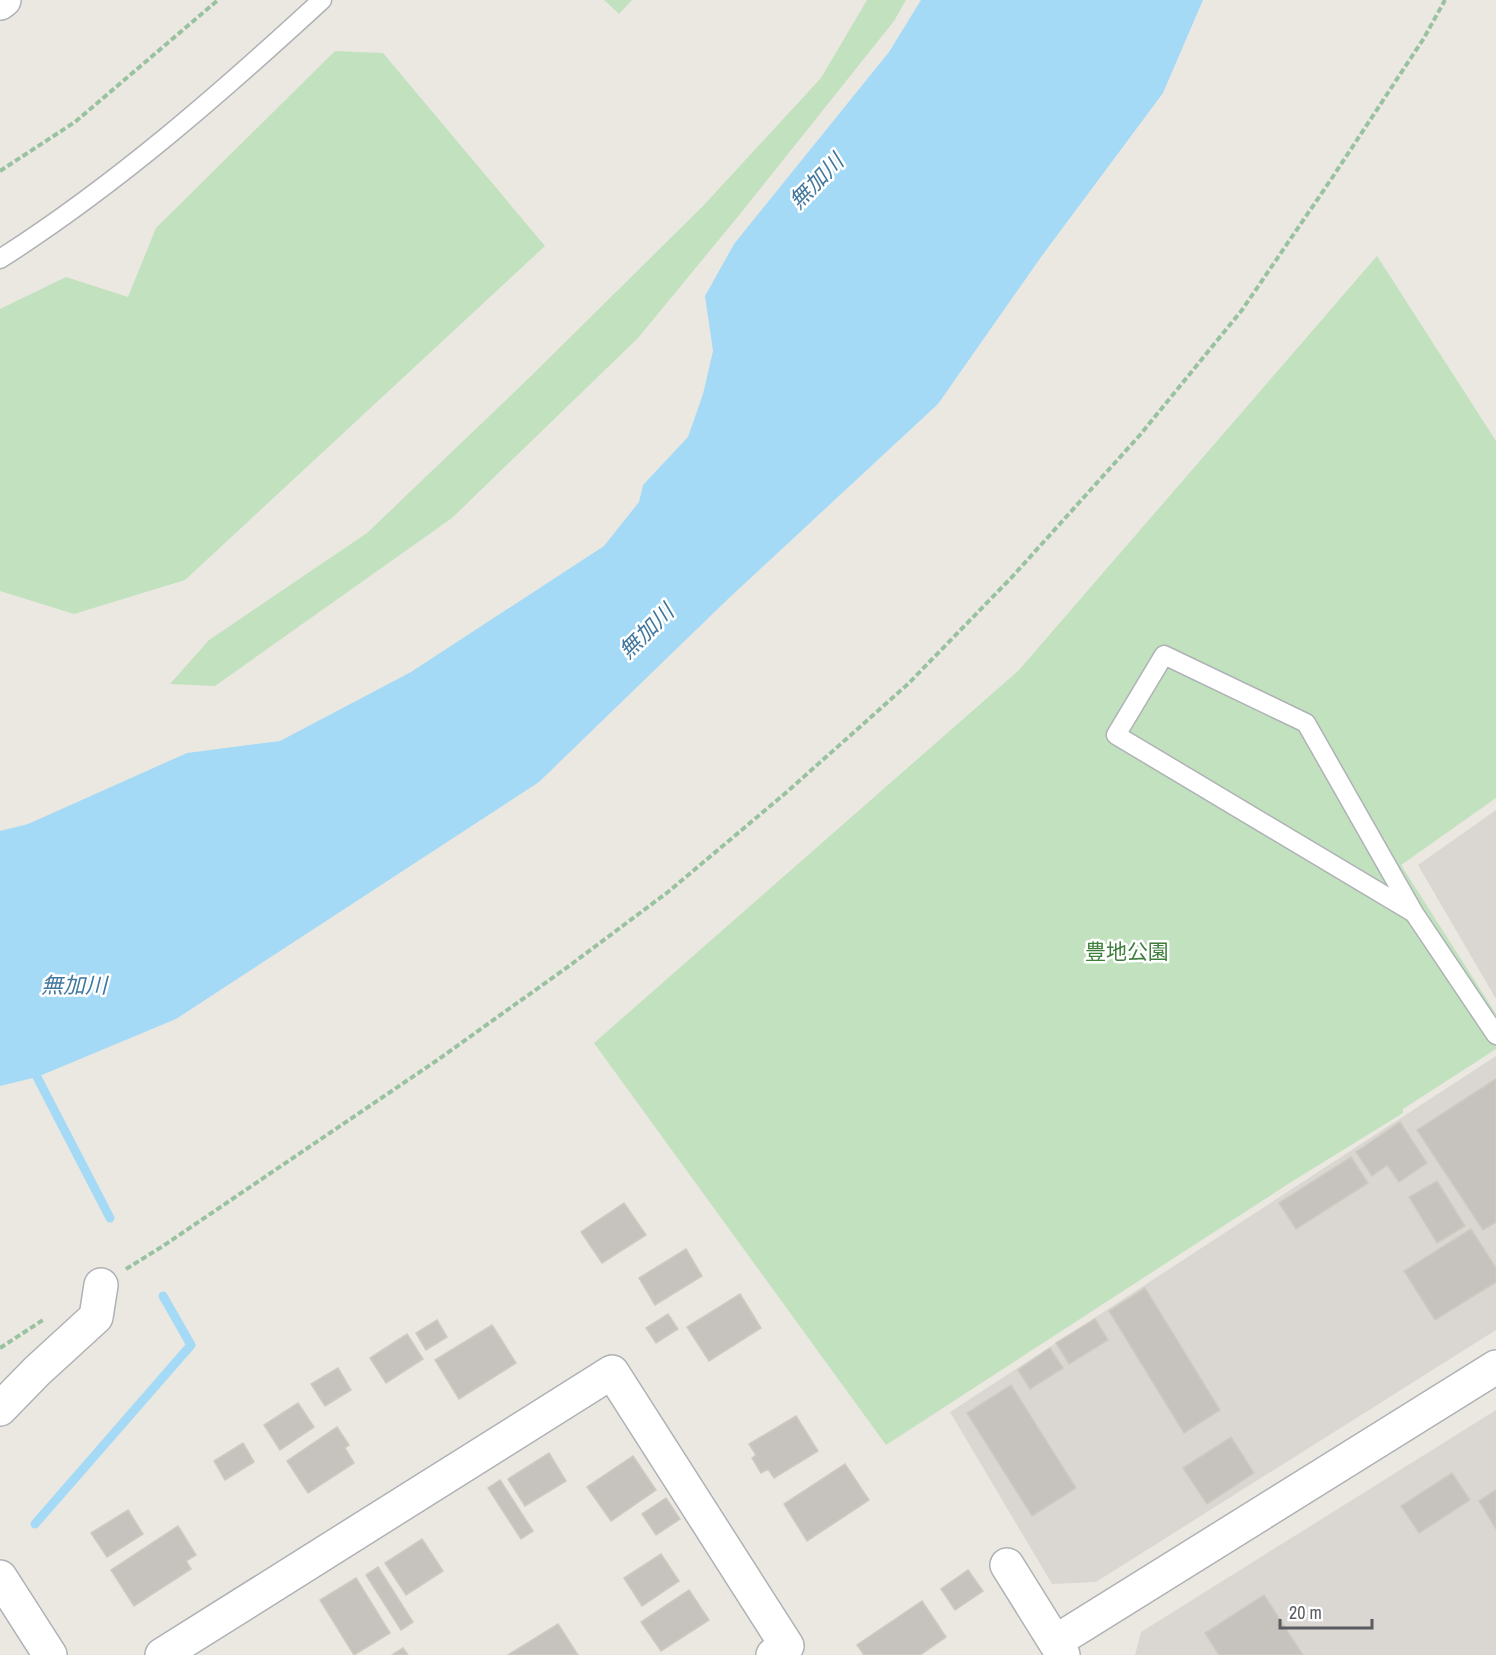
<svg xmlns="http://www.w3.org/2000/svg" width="1496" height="1655" font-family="'Archivo Narrow','Noto Sans JP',sans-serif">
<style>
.industrial{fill:#dad7d3}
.green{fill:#c2e1bf}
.water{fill:#a5daf7}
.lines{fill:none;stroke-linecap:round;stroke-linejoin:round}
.stream{stroke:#a5daf7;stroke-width:9}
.building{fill:#c6c3be;stroke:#cfc9c0;stroke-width:1.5}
.lane-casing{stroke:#afb2b5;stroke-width:21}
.street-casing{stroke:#afb2b5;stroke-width:36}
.secondary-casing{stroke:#aeb1b5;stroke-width:36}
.path{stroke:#99c2a1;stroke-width:4;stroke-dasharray:6 3;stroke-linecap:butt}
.lane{stroke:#fff;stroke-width:18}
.street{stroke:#fff;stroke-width:33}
.secondary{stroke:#fff;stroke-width:33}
.labels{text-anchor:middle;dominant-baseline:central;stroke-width:5;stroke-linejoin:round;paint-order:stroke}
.park-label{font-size:21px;fill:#3e7e3b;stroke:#fff}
.water-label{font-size:22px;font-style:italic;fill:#42779e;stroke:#fff}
</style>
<rect width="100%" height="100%" fill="#ebe8e1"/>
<path class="industrial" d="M1496,810V999L1418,865Z
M1496,1056V1330L1096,1582L1052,1584L950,1412Z
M1496,1410V1655H1135L1141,1632Z"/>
<path class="green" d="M604,0H632L619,14Z
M867,0H906L894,21L740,214L638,338L452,518L215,686L170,684L209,640L367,533L530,377L703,206L821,78Z
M335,51L383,53L545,246L185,580L74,614L0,591V309L66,277L128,297L156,228Z
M1377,256L1496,441V798L1401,865L1496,1014V1049L1403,1109V1113L1288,1184L886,1445L594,1043L1019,670Z"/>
<path class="water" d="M921,0H1203L1163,93L1041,257L938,404L728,599L539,782L176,1019L37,1077L0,1086V831L28,824L187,753L280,741L411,672L604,546L639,502L643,485L688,437L703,394L713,351L705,296L734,244L889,52Z"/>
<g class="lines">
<path class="stream" d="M34,1068L37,1077L110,1218
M35,1524L191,1345L163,1296"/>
</g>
<path class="building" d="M1496,1079V1222L1483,1230L1417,1130Z
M1400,1122L1427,1163L1399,1182L1387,1165L1372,1176L1356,1152Z
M1351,1157L1368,1183L1296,1229L1279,1203Z
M1437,1181L1465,1226L1437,1243L1409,1197Z
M624,1203L646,1235L602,1263L581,1232Z
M1471,1229L1496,1268V1282L1435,1320L1404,1271Z
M686,1249L702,1276L655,1305L639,1278Z
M1145,1288L1220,1410L1184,1433L1109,1311Z
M740,1294L761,1328L709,1361L687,1327Z
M668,1314L678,1329L656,1343L646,1328Z
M1095,1319L1108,1340L1069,1364L1056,1343Z
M437,1320L447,1337L426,1350L416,1333Z
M492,1325L516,1363L459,1399L435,1360Z
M407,1334L423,1359L386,1383L370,1358Z
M1050,1348L1063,1368L1030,1389L1018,1370Z
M338,1368L351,1390L325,1406L311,1384Z
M1011,1385L1076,1488L1032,1516L967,1413Z
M298,1403L314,1427L280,1450L264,1425Z
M796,1416L818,1451L774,1478L768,1469L761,1473L752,1458L756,1455L749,1444Z
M337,1427L349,1445L345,1448L354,1463L308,1493L287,1461Z
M1231,1437L1254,1473L1207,1504L1183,1468Z
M243,1443L254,1462L225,1480L214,1461Z
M549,1453L566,1481L525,1506L508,1479Z
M633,1456L656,1490L611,1521L587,1487Z
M845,1464L869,1500L807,1541L784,1504Z
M1452,1473L1470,1500L1419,1533L1401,1506Z
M500,1480L533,1531L521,1539L488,1488Z
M1496,1490V1529L1479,1501Z
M666,1498L680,1519L656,1535L642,1514Z
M128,1510L143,1534L107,1557L91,1533Z
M178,1526L196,1555L186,1561L191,1569L134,1606L111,1570Z
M422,1539L443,1571L406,1595L385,1563Z
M661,1554L679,1581L642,1606L624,1578Z
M378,1567L413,1622L401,1630L366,1575Z
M968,1570L983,1591L955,1610L941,1589Z
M356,1578L390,1633L354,1655L320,1600Z
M689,1590L709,1620L661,1651L641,1622Z
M1264,1595L1303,1655H1219L1205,1633Z
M922,1601L946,1637L920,1655H864L857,1645Z
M558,1624L578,1655H508Z
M403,1648L408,1655H392Z"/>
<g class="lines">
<g class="lane-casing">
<path id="lane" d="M0,259C116,185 221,93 322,0
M1414,913L1116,735L1164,655L1306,723L1414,913L1496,1035"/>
</g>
<g class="street-casing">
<path id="street" d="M0,1409L37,1371L96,1317L101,1285
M1007,1565L1055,1642
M162,1655L612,1372L787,1646L773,1655
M1063,1655L1055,1642L1496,1367"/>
</g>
<g class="secondary-casing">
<path id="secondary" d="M0,3L4,0
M0,1577L50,1655"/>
</g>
<path class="path" d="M0,171L75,122L218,0
M126,1269L163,1246L436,1061L569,966L668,892L788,791L909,683L1012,577L1140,435L1242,310L1330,181L1424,38L1445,0
M0,1348L43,1320"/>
<use href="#lane" class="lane"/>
<use href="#street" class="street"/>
<use href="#secondary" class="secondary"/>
</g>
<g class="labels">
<g class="park-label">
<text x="1127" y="951">豊地公園</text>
</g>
<g class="water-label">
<text transform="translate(816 181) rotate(-46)">無加川</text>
<text transform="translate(646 631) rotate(-45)">無加川</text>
<text x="74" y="985">無加川</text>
</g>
</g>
<path d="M1280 1619v9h92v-9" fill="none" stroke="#595d61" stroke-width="3"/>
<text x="1289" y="1619" font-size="18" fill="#595d61" stroke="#ffffff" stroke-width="4.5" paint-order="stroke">20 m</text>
</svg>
